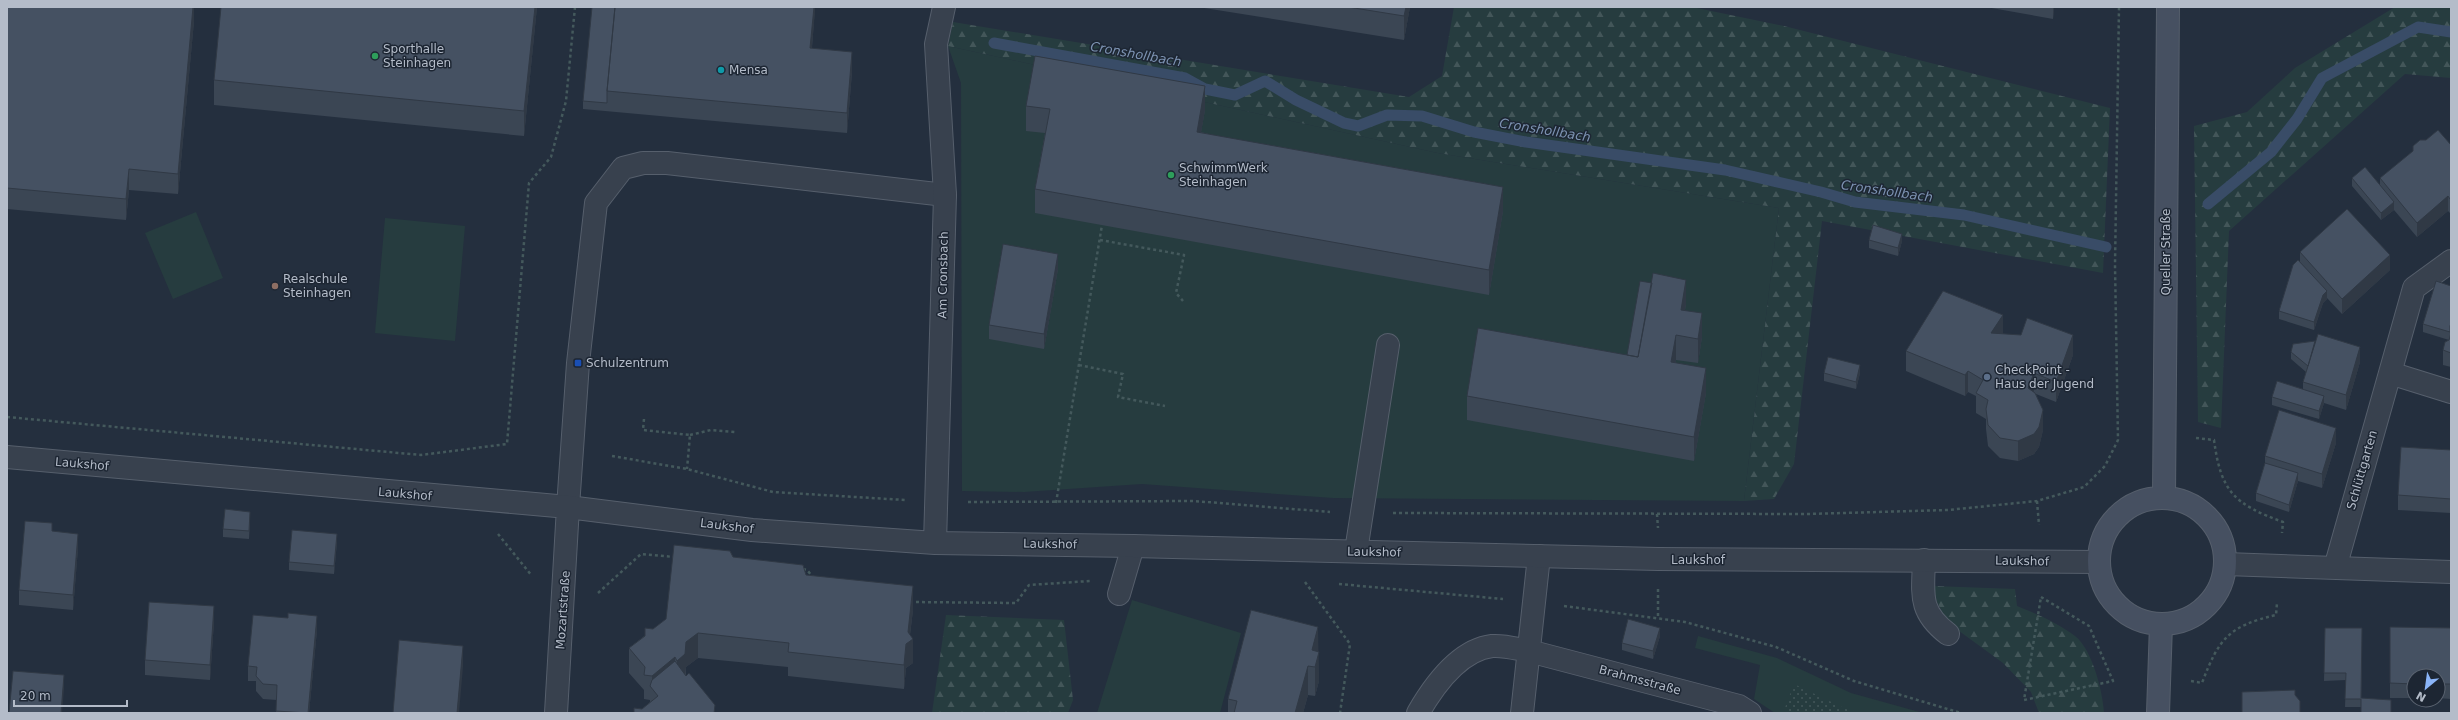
<svg xmlns="http://www.w3.org/2000/svg" width="2458" height="720" font-family="'DejaVu Sans',sans-serif">
<style>
.grass{fill:#263c3f}
.forest{fill:url(#forest-firs)}
.park{fill:url(#park-dots)}
.lines{fill:none;stroke-linecap:round;stroke-linejoin:round}
.stream{stroke:#394c67;stroke-width:11}
.service-casing{stroke:#565f6c;stroke-width:24}
.minor-casing{stroke:#565f6c;stroke-width:24}
.secondary-casing{stroke:#565f6c;stroke-width:24}
.path{stroke:#44595c;stroke-width:2.5;stroke-dasharray:3 3;stroke-linecap:butt}
.service{stroke:#38414e;stroke-width:22}
.minor{stroke:#38414e;stroke-width:22}
.secondary{stroke:#465061;stroke-width:22}
.wall{fill:#3b4654}
.shaded-wall{fill:#303945}
.building{fill:#455162;stroke:#303945}
.leisure-dot{fill:#2e9e5b;stroke:#1d2633;stroke-width:1.5}
.culture-dot{fill:#0f9aa8;stroke:#1d2633;stroke-width:1.5}
.education-dot{fill:#8d6e63;stroke:#1d2633;stroke-width:1.5}
.transit-dot{fill:#1a4fb4;stroke:#1d2633;stroke-width:1.5}
.service-dot{fill:#5c6f8a;stroke:#1d2633;stroke-width:1.5}
.labels{text-anchor:middle;dominant-baseline:central;stroke-width:3;stroke-linejoin:round;paint-order:stroke}
.poi-label{font-size:12px;fill:#b4bcc9;stroke:#1d2633;text-anchor:start}
.street-label{font-size:12px;fill:#b4bcc9;stroke:#1d2633}
.water-label{font-size:13px;font-style:italic;fill:#7c92b1;stroke:#1d2633}
</style>
<defs>
<pattern id="forest-firs" width="22" height="20" patternUnits="userSpaceOnUse"><rect width="22" height="20" fill="#263c3f"/><path d="M5 1l3.5 6h-7zM16 11l3.5 6h-7z" fill="#435659"/></pattern>
<pattern id="park-dots" width="8" height="8" patternUnits="userSpaceOnUse"><rect width="8" height="8" fill="#263c3f"/><path d="M2 2h.1M6 6h.1" fill="none" stroke="#435659" stroke-width="1.8" stroke-linecap="round"/></pattern>
</defs>
<rect width="100%" height="100%" fill="#242f3e"/>
<path class="grass" d="M948,46L1438,153L1779,208L1744,501L1333,498L1142,484L1024,492L962,491L961,83Z
M196,212L223,278L173,299L145,233Z
M385,218L465,226L455,341L375,333Z
M1132,600L1241,633L1220,713H1097Z
M1698,636L1777,658L1851,693L1923,713H1775L1754,699L1760,665L1695,648Z"/>
<path class="forest" d="M1454,7H1692L1784,26L2110,108L2103,273L1822,221L1794,464L1774,499L1744,501L1779,208L1438,153L948,46L953,22L1409,97L1442,76Z
M2395,7H2451V78L2405,74L2229,231L2221,428L2198,422L2194,126L2247,112L2295,68Z
M1933,586L2015,589L2017,606C2037,614 2058,623 2075,636C2092,649 2103,692 2104,713H2039L2031,692L2003,663L1955,628L1943,614L1936,600Z
M946,615L1064,620L1073,700L1068,713H932Z"/>
<path class="park" d="M1794,684L1846,709L1861,713H1783Z"/>
<g class="lines">
<path class="stream" d="M994,43L1185,78L1205,89L1235,95L1265,81L1296,100L1344,123L1358,126L1387,115L1422,116L1474,132L1526,142L1725,170L1821,192L1855,202L1964,215L2106,247
M2208,204L2271,152L2297,119L2322,78L2418,27L2451,32"/>
<g class="service-casing">
<path id="service" d="M568,507L578,363L596,203L623,168L643,163H667L945,195
M1356,551L1388,345
M1924,560C1923,594 1918,611 1948,634
M1119,594L1133,546
M1418,713C1433,687 1459,650 1492,646C1505,645 1517,649 1529,651L1739,706L1750,713
M1522,713L1539,556"/>
</g>
<g class="minor-casing">
<path id="minor" d="M2390,373L2451,392
M7,457L568,507L752,530L935,543L1133,546L1658,559L2098,562
M935,543L945,195L936,44L944,7
M2226,564L2451,572
M2335,568L2414,288L2451,261
M556,713L568,507"/>
</g>
<g class="secondary-casing">
<path id="secondary" d="M2164,497L2168,7
M2099 561a63 63 0 1 1 126 0a63 63 0 1 1-126 0Z
M2158,713L2161,624"/>
</g>
<path class="path" d="M1100,240L1184,255L1176,293L1183,301
M1079,365L1123,374L1118,397L1165,406
M7,417L421,455L507,444L529,183L551,157L566,101L575,7
M644,419L643,430L690,435L687,469
M690,435L711,430L735,432
M2196,438L2214,440C2221,492 2234,504 2283,522L2282,533
M612,456L687,469L773,492L905,500
M2037,501L2039,525
M968,502L1194,501L1330,512
M1056,503L1102,225
M1393,513L1807,514L1948,510L2037,501L2084,487L2105,466L2118,440L2115,265L2119,7
M1657,514L1658,528
M498,534L532,576
M803,569L807,570L813,577
M1305,582L1350,644L1340,713
M1339,584L1503,599
M1658,589V619
M598,593L641,554L674,557
M2041,597L2089,626L2113,681L2024,700Z
M910,602L1016,603L1029,585L1090,581
M1564,606L1685,622L1776,647L1854,681L1961,713
M2191,681L2202,683C2219,638 2229,626 2276,615L2277,603"/>
<use href="#service" class="service"/>
<use href="#minor" class="minor"/>
<use href="#secondary" class="secondary"/>
</g>
<path class="wall" d="M7,7H194V21L178,194L129,190L126,220L7,209Z
M537,7L524,136L214,105V80Z
M815,7L812,48L852,72L847,133L583,109V101Z
M1198,7H1410L1404,40Z
M1986,7H2054L2053,19Z
M1026,106L1205,110L1201,132L1503,211L1489,295L1035,213V189L1045,133L1026,131Z
M2451,145V212L2450,213L2448,211L2417,237L2394,210L2381,220L2352,186V178L2380,185V178Z
M1869,240L1902,241L1898,256L1869,248Z
M2300,252L2390,270L2342,314L2327,298V299L2323,303L2314,330L2279,319V311L2300,261Z
M1058,269L1044,349L989,339V325Z
M2451,286V367L2443,365V350L2449,340L2423,332V324Z
M1686,304L1685,310L1702,337L1698,363L1676,360L1675,363L1706,393L1694,461L1467,420V396L1627,355Z
M2003,334L2073,355L2056,402L2036,394L2043,430L2039,447L2034,454L2018,461L2000,458L1988,446L1986,429V419L1976,413V396L1968,392L1965,396L1906,371V351Z
M2291,352L2360,362L2346,410L2324,403L2319,419L2272,405V397L2303,389V382L2306,372L2291,359Z
M1824,373H1860L1856,389L1824,381Z
M2336,443L2322,488L2298,481L2289,512L2256,501V493L2265,463V456Z
M2451,450V513L2398,510V495Z
M250,519L249,539L223,537V529Z
M52,531L78,548L73,610L19,605V590Z
M337,542L334,574L289,570V562Z
M733,557L806,575L913,610L910,635L913,663L906,668L904,689L788,676V667L698,658L686,667V675L715,713L642,709L650,702V700L644,699V690L629,673V648L666,619Z
M214,621L210,680L145,675V660Z
M2390,627L2451,628V699L2438,698V676H2414V698H2390Z
M2325,628H2362L2361,707H2345L2346,680L2324,681Z
M317,630L309,713H276L277,700L263,699L256,691V681H248V666Z
M1660,636L1653,659L1622,650V643Z
M1318,652L1319,681L1315,696L1308,695L1303,713H1228V699Z"/>
<path class="shaded-wall" d="M193,7H194V21L178,194V174Z
M535,7H537L524,136V111Z
M814,7H815V12L810,68V48Z
M1406,7H1410L1404,40V16Z
M2053,7H2054L2053,19Z
M852,52V72L847,133V113Z
M1205,86V110L1197,156V132Z
M129,169V190L126,220V199Z
M1503,187V211L1489,295V270Z
M2448,196V211L2417,237V223Z
M2451,198V212L2450,213V199Z
M2394,202V210L2381,220V213Z
M1902,234V241L1898,256V248Z
M1058,254V269L1044,349V334Z
M2390,255V270L2342,314V299Z
M1686,280V304L1681,334V310Z
M2327,291V299L2323,303L2314,330V322L2323,295Z
M1702,313V337L1698,363V339Z
M2003,315V336L1991,333Z
M1676,335V360L1671,386V362Z
M2073,335V355L2056,402V382Z
M2360,347V362L2346,410V395Z
M1860,365V373L1856,389V382Z
M1706,368V393L1694,461V437Z
M1968,371V392L1965,396V375Z
M2034,373V394L2028,388Z
M2324,396V403L2319,419V411Z
M2043,410V430L2039,447L2034,454L2018,461V441Z
M2336,428V443L2322,488V474Z
M2298,473V481L2289,512V505Z
M250,512V519L249,539V531Z
M78,534V548L73,610V595Z
M337,534V542L334,574V566Z
M913,586V610L909,642L913,639V663L906,668L904,689V665Z
M214,606V621L210,680V665Z
M317,616V630L309,713H308Z
M1318,627L1319,681L1315,696V667L1312,650Z
M1660,628V636L1653,659V651Z
M698,633V658L686,667L685,679L677,685V661L686,642Z
M463,646V667L459,713H457Z
M675,657V682L652,687V676Z
M1308,666V695L1303,713H1295Z
M64,675V689L62,713H61Z"/>
<path class="building" d="M7,7H193L178,174L129,169L126,199L7,188Z
M221,7H535L524,111L214,80Z
M592,7H615L607,91V103L583,101Z
M615,7H814L810,48L852,52L847,113L607,91Z
M1348,7H1406L1404,16Z
M1035,56L1205,86L1197,132L1503,187L1489,270L1035,189L1050,109L1026,106Z
M2438,130L2451,145V198L2450,199L2448,196L2417,223L2380,178L2413,151V146L2420,140H2426Z
M2365,167L2394,202L2381,213L2352,178Z
M2347,209L2390,255L2342,299L2300,252Z
M1873,225L1902,234L1898,248L1869,240Z
M1003,244L1058,254L1044,334L989,325Z
M2298,260L2327,291L2323,295L2314,322L2279,311L2293,265Z
M1653,273L1686,280L1681,310L1702,313L1698,339L1676,335L1671,362L1706,368L1694,437L1467,396L1478,328L1638,357Z
M1640,281L1652,283L1638,357L1627,355Z
M2436,281L2451,286V323L2450,326V332L2423,324Z
M1943,291L2003,315L1991,333L2021,335L2027,318L2073,335L2056,382L2034,373L2028,388L2035,393L2043,410L2039,427L2034,434L2018,441L2000,438L1988,425L1986,409L1988,400L1976,393L1983,380L1968,371L1965,375L1906,351Z
M2451,333V353L2443,350L2445,342L2449,340Z
M2318,334L2360,347L2346,395L2303,382Z
M2315,341L2308,366L2291,352L2293,344Z
M1828,357L1860,365L1856,382L1824,373Z
M2277,381L2324,396L2319,411L2272,397Z
M2279,410L2336,428L2322,474L2265,456Z
M2401,447L2451,450V499L2398,495Z
M2265,463L2298,473L2289,505L2256,493Z
M225,509L250,512L249,531L223,529Z
M25,521L52,523V531L78,534L73,595L19,590Z
M292,530L337,534L334,566L289,562Z
M674,545L730,551L733,557L803,565L806,575L913,586L908,632L913,639L906,644L904,665L788,652L789,643L698,633L686,642L685,654L677,661L675,657L652,676L644,675L645,667L629,648L645,636V628L653,629L666,619Z
M149,602L214,606L210,665L145,660Z
M1251,610L1318,627L1312,650L1319,652L1315,667L1308,666L1295,713H1234L1237,701L1228,699Z
M288,613L317,616L308,713L276,711L277,685L263,684L256,676L257,667L248,666L253,615L288,618Z
M1628,619L1660,628L1653,651L1622,643Z
M2390,627L2451,628V684H2438V676H2414V684L2390,683Z
M2325,628H2362L2361,698L2391,700V713H2361V699H2345L2346,673H2324Z
M399,640L463,646L457,713H393Z
M675,661L686,676L689,673L715,705L714,713H634V708L642,709L658,696L650,686L652,680Z
M13,671L64,675L61,713H9Z
M2295,690V695L2300,701V713H2242V692Z"/>
<g class="leisure-dot">
<circle cx="375" cy="56" r="4"/>
<circle cx="1171" cy="175" r="4"/>
</g>
<circle class="culture-dot" cx="721" cy="70" r="4"/>
<circle class="education-dot" cx="275" cy="286" r="4"/>
<rect class="transit-dot" x="574" y="359" width="8" height="8" rx="2"/>
<circle class="service-dot" cx="1987" cy="377" r="4"/>
<g class="labels">
<g class="poi-label">
<text x="383" y="49">Sporthalle<tspan x="383" dy="14">Steinhagen</tspan></text>
<text x="729" y="70">Mensa</text>
<text x="1179" y="168">SchwimmWerk<tspan x="1179" dy="14">Steinhagen</tspan></text>
<text x="283" y="279">Realschule<tspan x="283" dy="14">Steinhagen</tspan></text>
<text x="586" y="363">Schulzentrum</text>
<text x="1995" y="370">CheckPoint -<tspan x="1995" dy="14">Haus der Jugend</tspan></text>
</g>
<g class="street-label">
<text transform="translate(2166 252) rotate(-90)">Queller Straße</text>
<text transform="translate(943 275) rotate(-89)">Am Cronsbach</text>
<text transform="translate(82 464) rotate(5)">Laukshof</text>
<text transform="translate(2362 470) rotate(-74)">Schlüttgarten</text>
<text transform="translate(405 494) rotate(5)">Laukshof</text>
<text transform="translate(727 526) rotate(7)">Laukshof</text>
<text transform="translate(1050 544) rotate(1)">Laukshof</text>
<text transform="translate(1374 552) rotate(1)">Laukshof</text>
<text x="1698" y="560">Laukshof</text>
<text transform="translate(2022 561) rotate(1)">Laukshof</text>
<text transform="translate(563 610) rotate(-86)">Mozartstraße</text>
<text transform="translate(1640 680) rotate(15)">Brahmsstraße</text>
</g>
<g class="water-label">
<text transform="translate(1136 54) rotate(10)">Cronshollbach</text>
<text transform="translate(1545 130) rotate(9)">Cronshollbach</text>
<text transform="translate(1887 191) rotate(8)">Cronshollbach</text>
</g>
</g>
<rect width="2458" height="720" fill="none" stroke="#b4bcc9" stroke-width="16"/>
<g transform="translate(2426 688) rotate(209)"><circle r="19" fill="#1d2633" stroke="#59626f"/>
<path d="M0-3L7 15L0 10L-7 15Z" fill="#8ab4f8"/>
<text y="-6" font-size="11" font-weight="bold" text-anchor="middle" fill="#b4bcc9">N</text>
</g>
<path d="M14 700v6h113v-6" fill="none" stroke="#b4bcc9" stroke-width="2"/>
<text x="20" y="700" font-size="12" fill="#b4bcc9" stroke="#1d2633" stroke-width="3" paint-order="stroke">20 m</text>
</svg>
